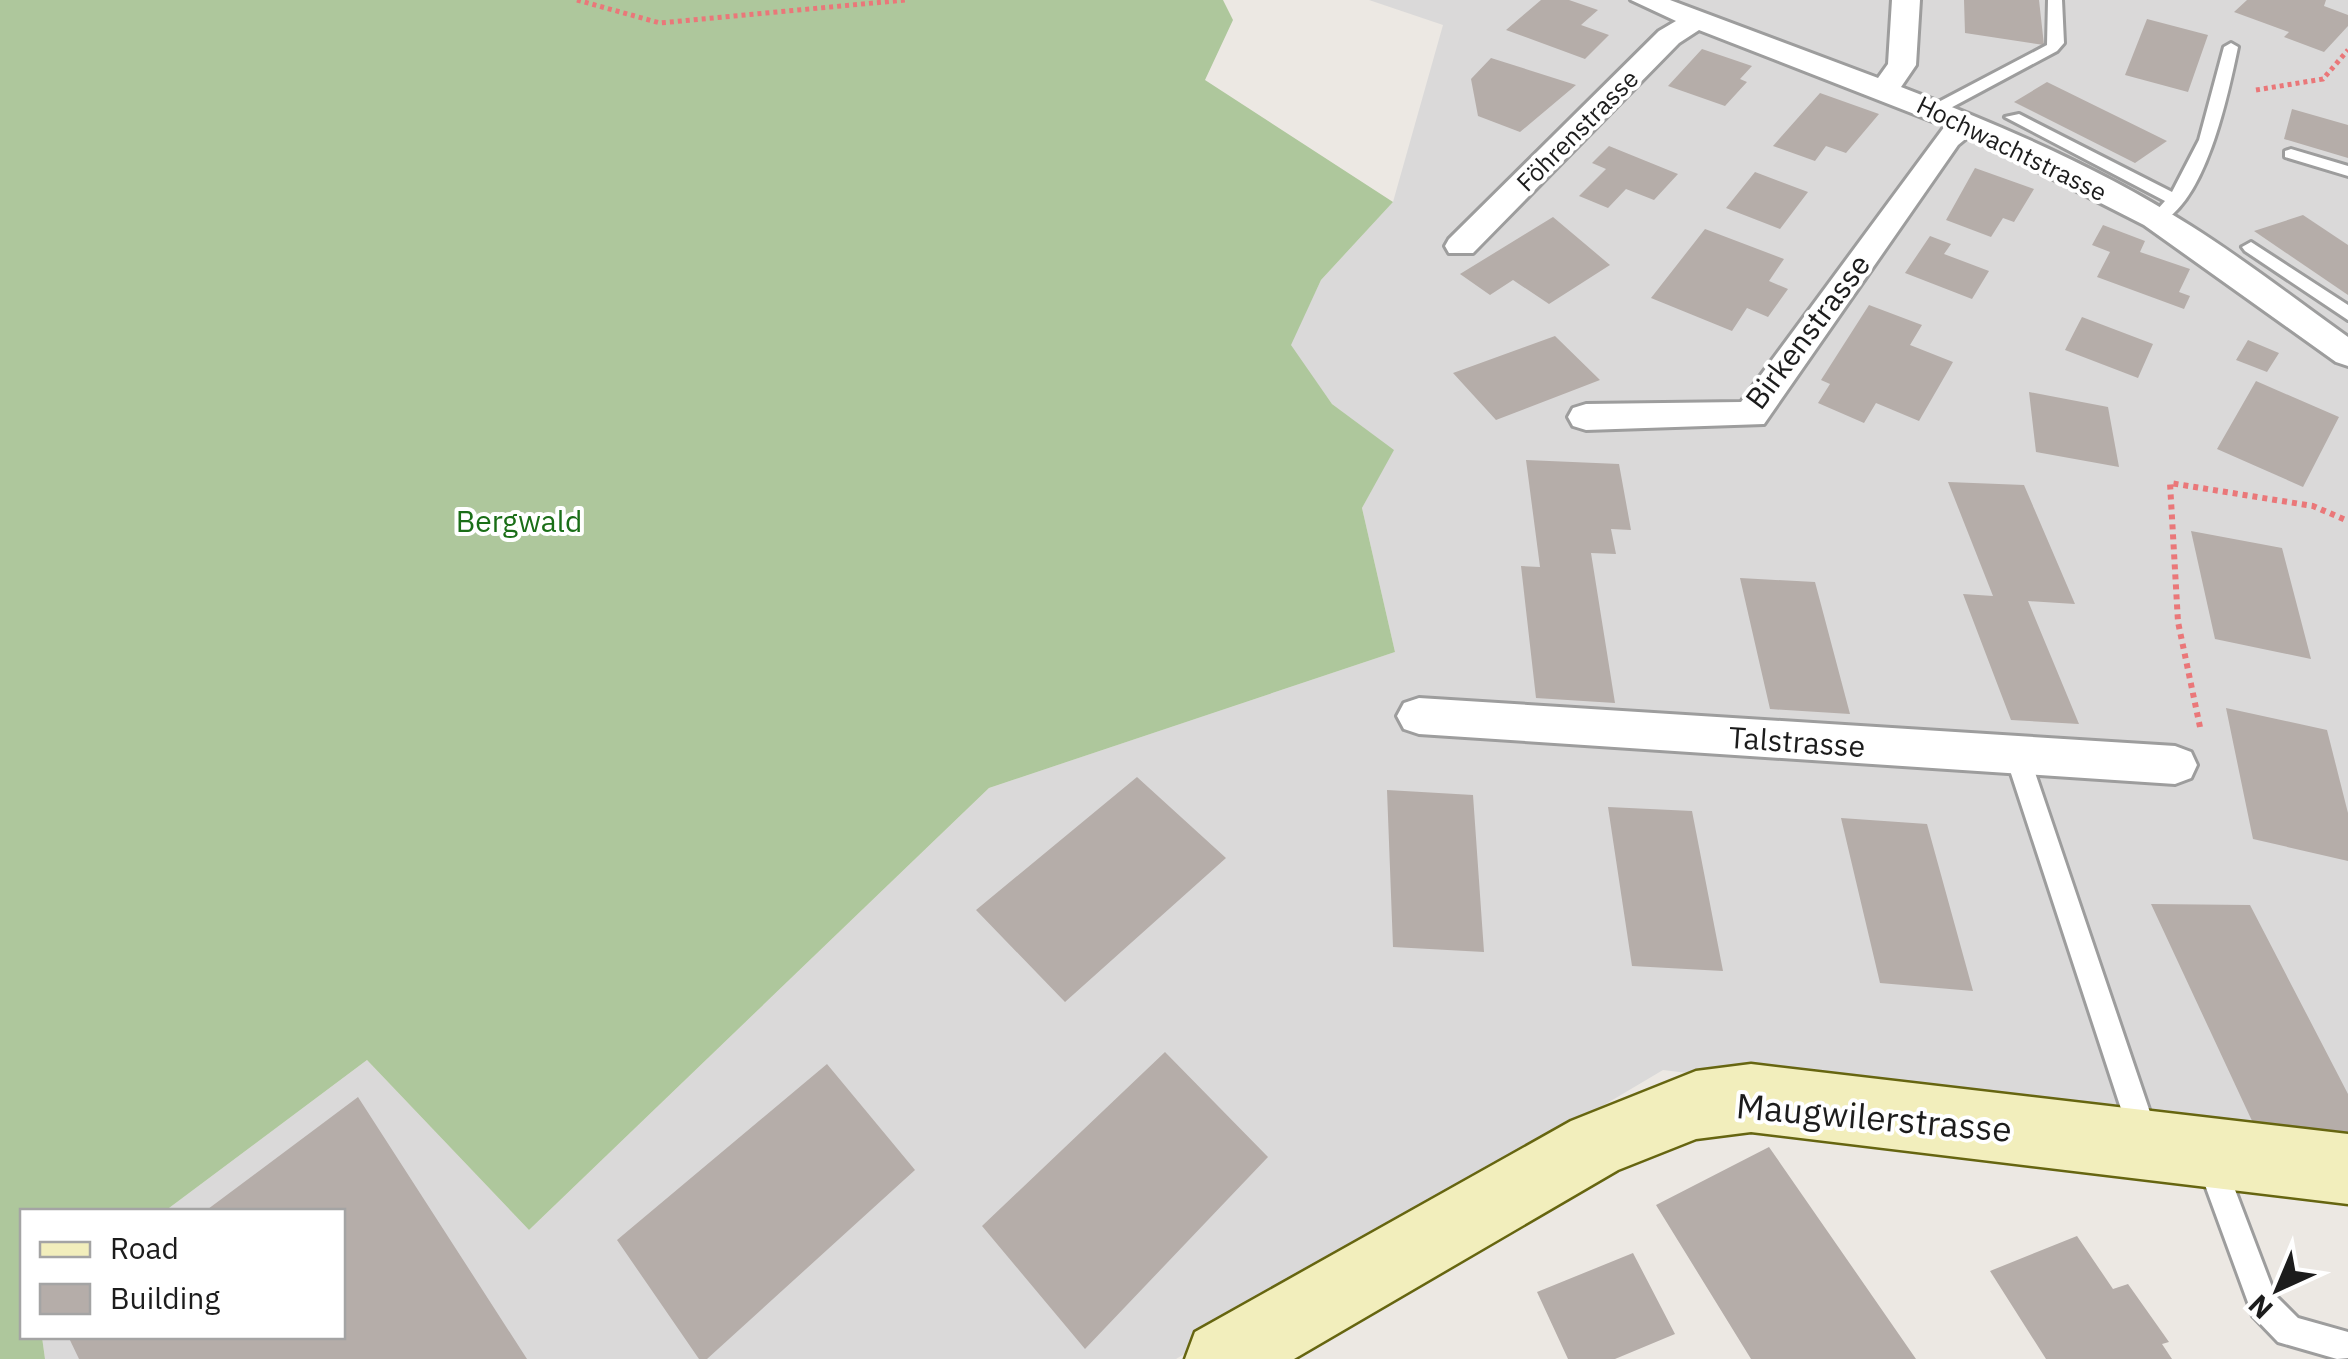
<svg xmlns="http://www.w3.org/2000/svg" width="2348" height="1359" font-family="'IBM Plex Sans',sans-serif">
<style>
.residential{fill:#dad9d9}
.forest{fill:#aec79c}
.building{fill:#b5ada9}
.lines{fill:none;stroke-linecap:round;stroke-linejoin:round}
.lane-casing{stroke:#9d9d9d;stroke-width:6}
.street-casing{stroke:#9d9d9d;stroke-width:6}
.secondary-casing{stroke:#666510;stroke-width:5}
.path-far1{stroke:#ea7779;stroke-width:5;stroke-dasharray:4 4;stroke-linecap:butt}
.path{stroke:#ea7779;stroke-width:6;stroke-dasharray:5 5;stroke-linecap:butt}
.lane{fill:#fff;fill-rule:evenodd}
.street{fill:#fff;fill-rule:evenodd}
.secondary{fill:#f2eebc;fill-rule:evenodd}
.labels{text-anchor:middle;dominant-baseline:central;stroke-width:8;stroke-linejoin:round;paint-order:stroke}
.far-street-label{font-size:25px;fill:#1c1c1c;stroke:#fff}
.street-label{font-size:30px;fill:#1c1c1c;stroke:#fff}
.park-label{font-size:30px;fill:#1a6e17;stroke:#fff}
.near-street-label{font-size:35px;fill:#1c1c1c;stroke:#fff}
</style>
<rect width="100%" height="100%" fill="#ece8e3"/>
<path class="residential" d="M1369,0H2348V1153L1663,1070L1176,1359H45L42,1337L342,1336V1212L165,1211L367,1060L529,1230L989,788L1395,652L1362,508L1393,450L1332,404L1290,345L1321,280L1393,202L1443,25Z"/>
<path class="forest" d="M0,0H1223L1233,20L1205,80L1393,202L1321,280L1291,345L1332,404L1394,450L1362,508L1395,652L989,788L529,1230L367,1060L165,1211L22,1212V1336L42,1337L45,1359H0Z"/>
<path class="building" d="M1541,0H1569L1598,10L1581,25L1609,35L1585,59L1506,30Z
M1964,0H2039L2044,45L1965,33Z
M2247,0H2326L2324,6L2348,15V26L2324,52L2284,37L2289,32L2234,12Z
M2147,19L2208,35L2188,92L2125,75Z
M1702,49L1752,66L1740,79L1747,82L1725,106L1668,86Z
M1491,58L1576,85L1520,132L1478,116L1471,79Z
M2047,82L2167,141L2135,163L2014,102Z
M1820,93L1879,114L1846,153L1826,146L1815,161L1773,146Z
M2292,109L2348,125V158L2284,139Z
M1609,146L1678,174L1654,200L1626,189L1608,208L1579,196L1606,169L1592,163Z
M1975,168L2034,189L2014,222L2003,218L1991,237L1946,220Z
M1755,172L1808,192L1780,229L1726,208Z
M2303,215L2348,245V295L2254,231Z
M1553,217L1610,265L1549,304L1513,280L1490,295L1460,274Z
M2103,225L2145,241L2140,252L2190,269L2179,292L2190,296L2184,309L2097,277L2110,252L2092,245Z
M1705,229L1784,259L1769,281L1788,289L1768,317L1747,308L1732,331L1651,298Z
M1930,236L1951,244L1944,254L1989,271L1972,299L1905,273Z
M1869,305L1922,325L1910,345L1953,362L1919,421L1876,403L1864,423L1818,403L1830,384L1821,380Z
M2082,317L2153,344L2138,378L2065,350Z
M1555,336L1600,380L1496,420L1453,373Z
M2248,340L2279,353L2267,372L2236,360Z
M2256,381L2339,417L2303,487L2217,449Z
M2029,392L2108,407L2119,467L2036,452Z
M1526,460L1619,464L1631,530L1611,529L1616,554L1591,553L1615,703L1536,698L1521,566L1540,567Z
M1948,482L2024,485L2075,604L2028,601L2079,724L2011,720L1963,594L1993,596Z
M2191,531L2282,548L2311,659L2215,639Z
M1740,578L1815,582L1850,714L1770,709Z
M2226,708L2327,730L2348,813V861L2253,839Z
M1137,777L1226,858L1065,1002L976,910Z
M1387,790L1473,795L1484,952L1393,947Z
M1608,807L1692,811L1723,971L1632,966Z
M1841,818L1927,824L1973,991L1880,983Z
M2151,904L2250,905L2348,1094V1138H2260Z
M1165,1052L1268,1157L1085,1349L982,1226Z
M827,1064L915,1170L707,1359H699L617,1240Z
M358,1097L527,1359H79L68,1336H342V1212H204Z
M1769,1147L1916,1359H1751L1656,1205Z
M2077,1236L2113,1289L2128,1284L2169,1342L2162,1344L2172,1359H2046L1990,1271Z
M1633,1253L1675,1334L1615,1359H1568L1537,1292Z"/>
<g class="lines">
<g class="lane-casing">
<path id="lane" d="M2048,0H2062L2064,43L2057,51L1943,112H1931V106L2047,45Z
M2231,43L2238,47C2228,95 2205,206 2157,224L2149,219L2165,201L2005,117L2019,114L2172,192L2199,140L2224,47Z
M2291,149L2348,166V176L2285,157V151Z
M2251,242L2348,305V320L2245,251L2242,247Z
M2017,745L2025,748L2029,755L2158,1136L2154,1146L2144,1150L2134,1146L2130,1136L2005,755L2009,748Z
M2211,1149L2221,1153L2275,1295L2298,1318L2348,1332V1358L2337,1359L2278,1342L2253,1316L2197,1163L2201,1153Z"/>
</g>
<g class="street-casing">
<path id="street" d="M1631,0H1670L1878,78L1888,64L1892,0H1920L1916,65L1901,87C2000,125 2100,168 2191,226C2245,260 2296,300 2348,337V366L2336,362L2144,225L1969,136L1958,145L1764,424L1586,430L1573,426L1568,417L1573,408L1586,404L1741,402L1945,126L1699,30L1679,43L1473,253H1449L1445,246L1449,239L1659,31L1676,21Z
M1419,698L2175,746L2191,752L2197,765L2191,778L2175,784L1419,734L1404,729L1397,716L1404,703Z"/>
</g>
<g class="secondary-casing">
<path id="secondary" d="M1751,1064L2348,1134V1204L1751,1132L1696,1139L1618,1170L1294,1359H1185L1195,1332L1571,1121L1696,1071Z"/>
</g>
<path class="path-far1" d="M577,0L660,23L905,0
M2256,90L2323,79L2348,50"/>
<path class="path" d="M2200,727L2178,622L2170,483L2313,506L2348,521"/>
<use href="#lane" class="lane"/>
<use href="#street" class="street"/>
<use href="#secondary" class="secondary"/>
</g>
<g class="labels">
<g class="far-street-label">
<text transform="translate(1577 130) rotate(-45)">Föhrenstrasse</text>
<text transform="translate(2012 148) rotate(26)">Hochwachtstrasse</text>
</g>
<g class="street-label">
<text transform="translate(1807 331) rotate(-53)">Birkenstrasse</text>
<text transform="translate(1797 741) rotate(4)">Talstrasse</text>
</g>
<g class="park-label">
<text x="519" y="520">Bergwald</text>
</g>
<g class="near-street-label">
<text transform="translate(1874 1117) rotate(5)">Maugwilerstrasse</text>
</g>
</g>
<rect x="20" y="1209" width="325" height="130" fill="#ffffff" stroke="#a4a4a4" stroke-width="2.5"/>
<rect x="40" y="1242" width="50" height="15" fill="#f2eebc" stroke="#a4a4a4" stroke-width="2.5"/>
<text x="110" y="1259" font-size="30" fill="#1c1c1c">Road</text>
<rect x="40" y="1284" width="50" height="30" fill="#b5ada9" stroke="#a4a4a4" stroke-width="2.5"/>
<text x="110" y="1309" font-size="30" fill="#1c1c1c">Building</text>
<g transform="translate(2278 1289) rotate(224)" stroke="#ffffff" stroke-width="8" paint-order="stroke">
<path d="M0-8L18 38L0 25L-18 38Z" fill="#1c1c1c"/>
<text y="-15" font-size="28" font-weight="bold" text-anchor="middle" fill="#1c1c1c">N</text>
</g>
</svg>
